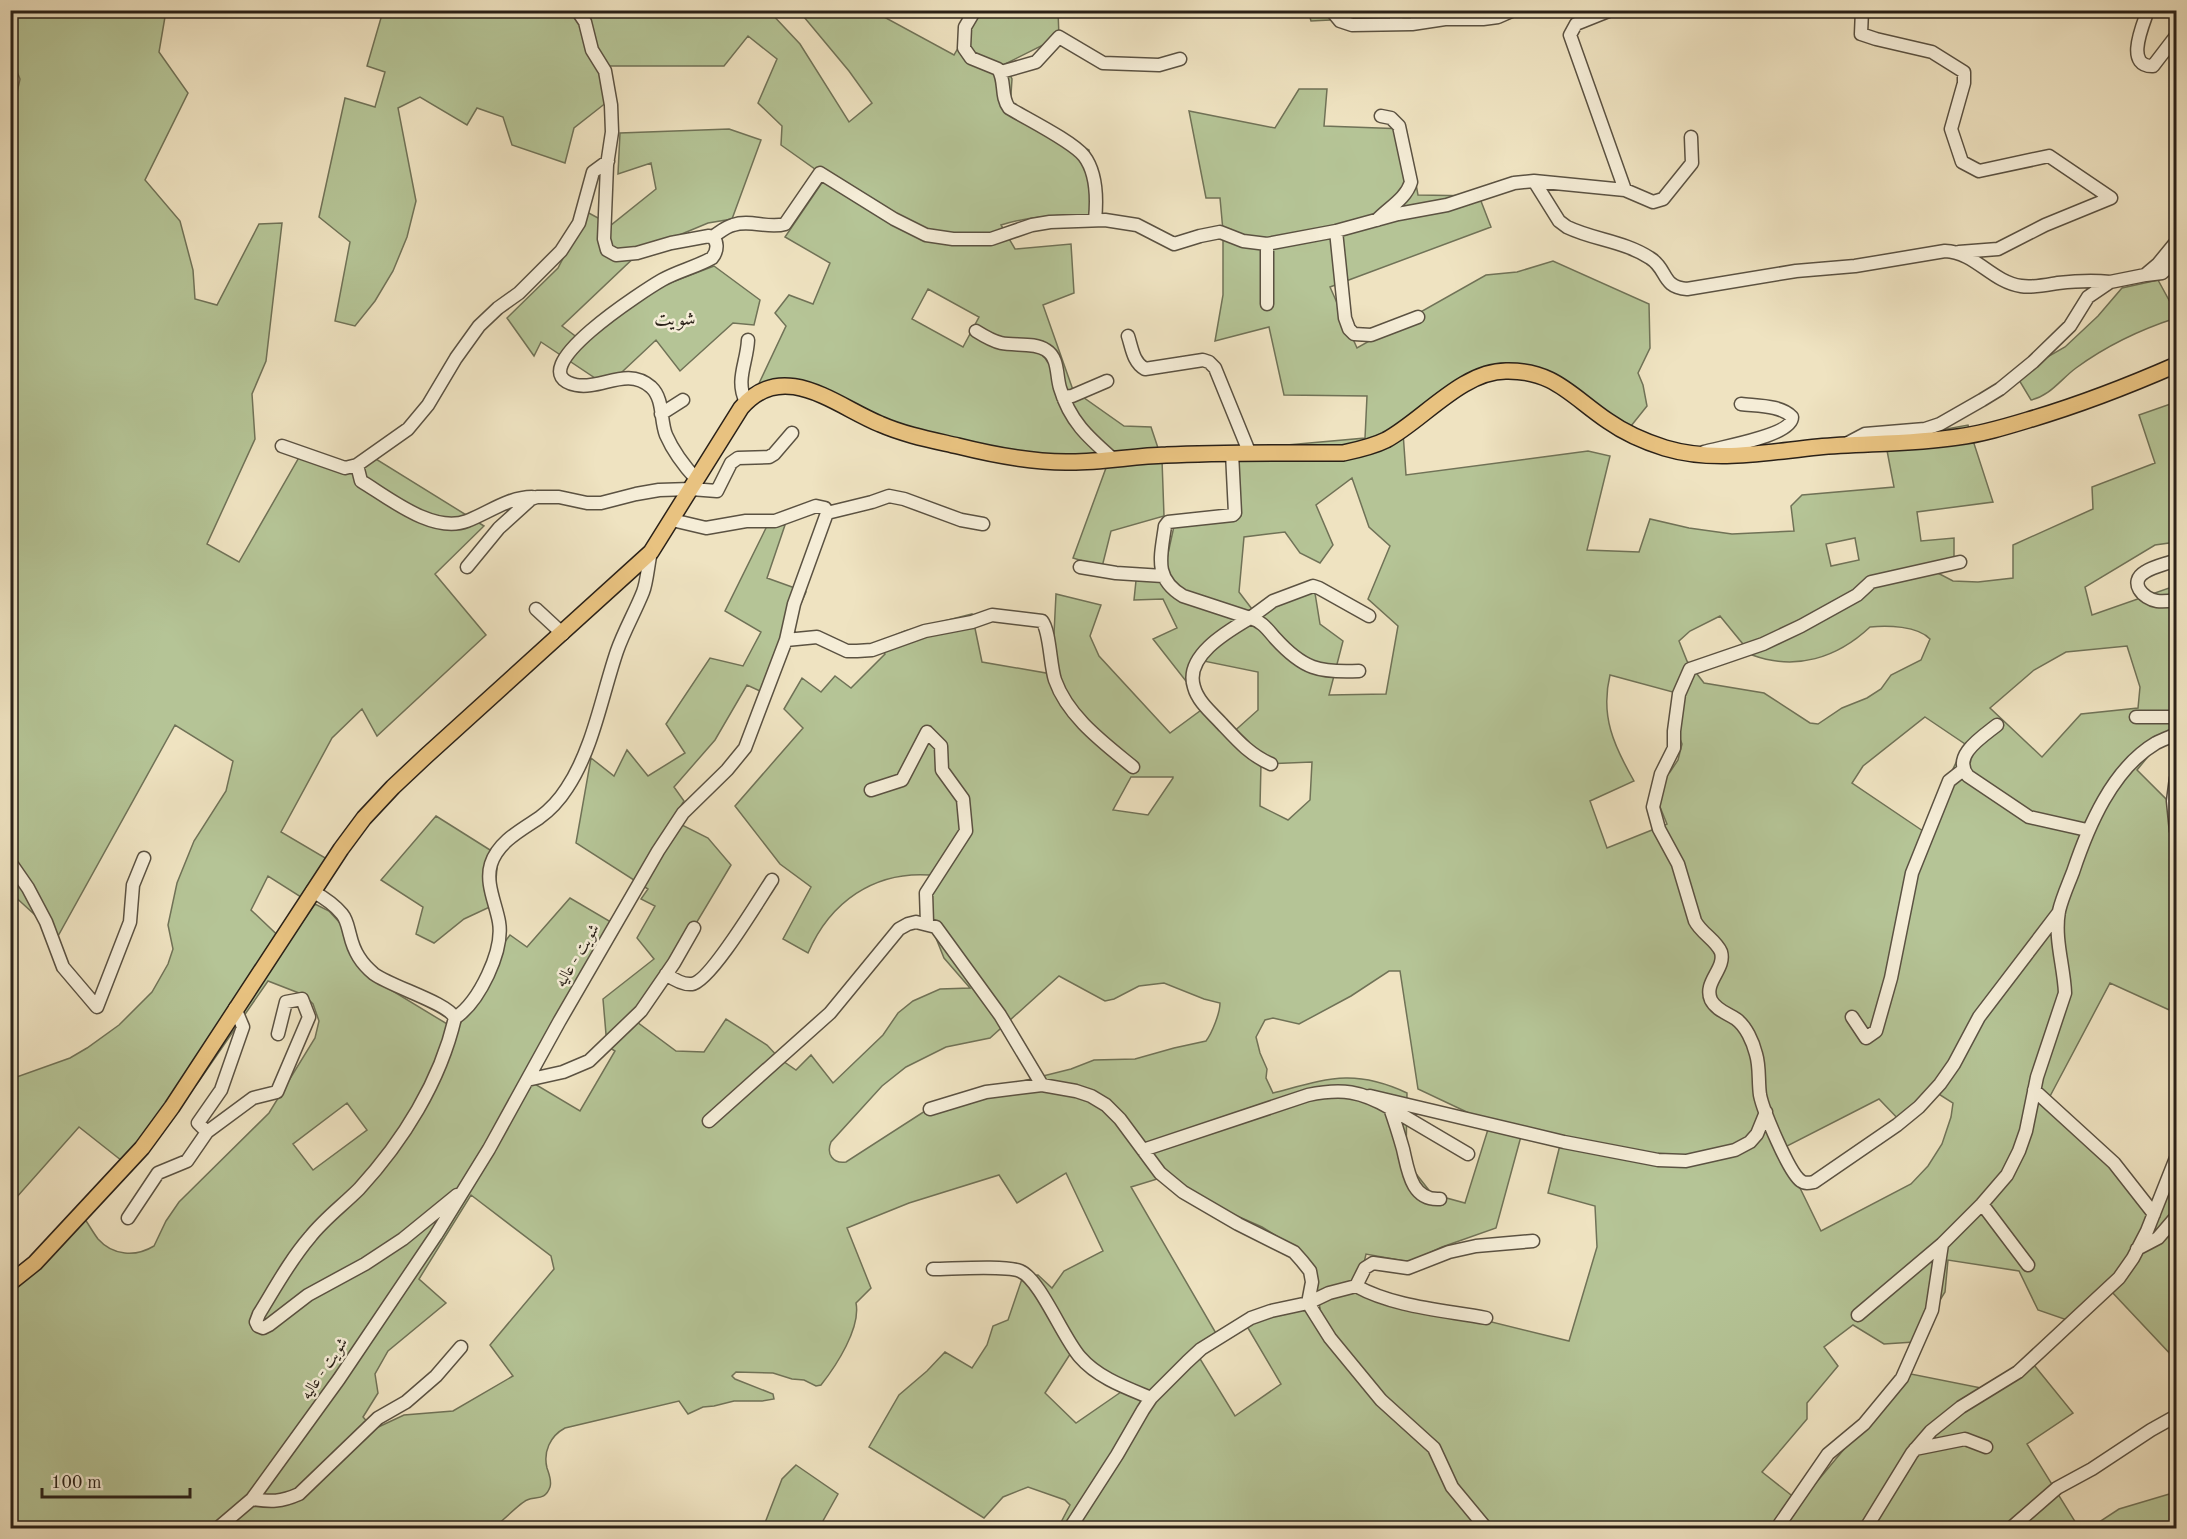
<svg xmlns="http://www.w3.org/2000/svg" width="2187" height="1539" font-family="'Old Standard TT',Amiri,serif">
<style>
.green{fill:#b5c496;stroke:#707257;stroke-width:1.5;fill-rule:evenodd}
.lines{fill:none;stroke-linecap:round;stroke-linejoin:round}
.minor-casing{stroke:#5b5242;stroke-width:15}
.major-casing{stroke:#2a2118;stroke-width:18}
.minor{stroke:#f5edd7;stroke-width:12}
.major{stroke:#e8c280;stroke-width:15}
.labels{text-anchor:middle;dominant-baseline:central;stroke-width:5;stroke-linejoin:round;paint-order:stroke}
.street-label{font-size:16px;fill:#2a2118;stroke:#f5edd7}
.quarter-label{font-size:20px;fill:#2a2118;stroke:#f5edd7}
</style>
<rect width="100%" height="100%" fill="#efe3c1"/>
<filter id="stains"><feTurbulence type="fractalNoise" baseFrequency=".00333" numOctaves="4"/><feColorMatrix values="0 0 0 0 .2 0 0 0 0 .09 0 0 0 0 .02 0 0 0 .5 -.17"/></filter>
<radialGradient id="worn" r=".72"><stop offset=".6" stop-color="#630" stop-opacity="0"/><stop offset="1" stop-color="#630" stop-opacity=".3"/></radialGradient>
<path class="green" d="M11,11H166L159,52L188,93L145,180L180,221L193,270L195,299L217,305L259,224L282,223L266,361L252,394L255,439L207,544L239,562L301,454L335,467L376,459L484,526L435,574L486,635L377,736L362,709L332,738L281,832L327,859L304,899L268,876L251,910L287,944L315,904L329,911L340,923L376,981L457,1030L497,952L510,935L527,947L570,898L616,925L533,1083L580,1111L615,1051L607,1046L603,999L654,959L637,938L655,906L641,899L648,889L576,843L591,758L614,776L627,750L648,776L685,753L666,724L710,658L743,666L761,632L725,611L767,526L785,525L767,578L806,592L762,692L747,685L715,740L674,787L684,801L672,820L708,838L731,865L637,1022L676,1051L704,1052L726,1019L767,1045L780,1059L796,1070L811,1055L833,1083L883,1035L898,1013L913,1001L940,989L970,988L944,958L934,933L930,875C874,871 830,902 808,953L783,939L811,887L780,864L735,806L803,728L784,709L802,678L821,692L835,676L851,688L885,654L879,642L905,631L972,614L982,662L1052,674L1056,594L1101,605L1090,636L1099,656L1170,733L1204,708L1230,735L1258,710V672L1204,661L1189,685L1153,639L1177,628L1163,599L1134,600L1137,571L1164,572L1176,517L1238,513L1232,450L1365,438L1367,396L1284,395L1269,327L1215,341L1223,295V231L1220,198H1206L1189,111L1275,128L1299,89H1327L1324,126L1406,129L1418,195L1479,196L1491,227L1330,287L1357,348L1486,275L1517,272L1553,261L1649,304L1650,348L1638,373L1643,385L1647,406L1627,431L1539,372L1469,378L1403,432L1406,475L1588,451L1610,456L1587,550L1639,552L1650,519L1689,528L1732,534L1794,531L1791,506L1802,495L1894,487L1885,440L1968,425L1993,502L1917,512L1921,541L1954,538V557L1930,569L1953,581L1978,582L2013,578V545L2093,509L2092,487L2155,463L2139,415L2176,402V542L2155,545L2085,587L2092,615L2175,586L2176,577V750L2164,737L2137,770L2169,802L2176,833V1013L2110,983L2048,1100L2087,1138L2153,1219L2176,1166V1360L2110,1290L2067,1320L2038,1310L2019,1271L1948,1260L1945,1292L1914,1342L1884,1344L1853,1325L1824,1347L1838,1366L1807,1403V1419L1762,1472L1800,1502L1850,1442L1911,1374L1986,1389L2034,1365L2073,1413L2027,1444L2079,1528H1058L1070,1505L1065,1500L1028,1487L1003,1497L984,1518L869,1447L899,1395L927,1371L945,1352L972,1368L987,1345L993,1326L1008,1320L1023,1276L1038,1275L1052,1288L1064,1271L1103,1251L1066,1173L1017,1203L999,1175L909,1203L847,1228L871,1288L856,1303C861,1328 836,1366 821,1385L816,1386L804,1380L792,1379L773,1373L736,1372L732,1376L735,1379L773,1394L774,1399L762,1401H734L714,1406L703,1407L688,1414L679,1401L565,1428C550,1436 543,1452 547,1468C549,1474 552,1481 550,1487C545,1501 536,1496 527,1500C521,1502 500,1523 494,1528H37L35,1522L20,1528H11V1281L82,1215C88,1223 92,1231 98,1239C113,1256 136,1257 154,1246L166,1221L179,1202L269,1113L315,1038L319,1021L313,1004L304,995L268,981L199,1081L131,1168L79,1127L16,1198L11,1197V1079L70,1058L87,1048L119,1025L152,992L168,964L173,949L168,925L177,883L194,841L226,791L233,761L175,725L58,936L11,893L10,124L20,79L11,57ZM1352,478L1369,527L1390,546L1368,599L1398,626L1386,694L1329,695L1343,641L1320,624L1314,587L1252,609L1239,592L1244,537L1285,532L1300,553L1320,563L1333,545L1316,505ZM1855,538L1859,560L1831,566L1826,544ZM1720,616L1752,655C1796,671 1837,658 1870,627C1887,625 1918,626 1930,639L1921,660L1891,675L1881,689L1867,698L1842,708L1818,724L1810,723L1764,693L1704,683L1687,661L1679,641L1690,631ZM2127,646L2140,687L2138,708L2081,714L2042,757L1990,708L2034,670L2066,652ZM1610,675L1673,692V720L1682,744L1678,760L1670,772L1659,781L1658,802L1667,824L1607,848L1590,801L1634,781C1614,746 1600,716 1610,675ZM1925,717L1965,744L1923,831L1852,783L1863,766ZM1312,762L1310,800L1288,820L1260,806L1261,764ZM1131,777H1173V778L1148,815L1113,810ZM1389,971H1400L1418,1089L1490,1123L1465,1203L1432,1194L1406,1161L1407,1093C1353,1068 1327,1079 1273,1093L1266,1078L1267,1069L1260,1053L1256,1037L1265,1020L1273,1018L1299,1024L1351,996ZM1059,976L1105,1001L1114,999L1139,986L1164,983L1204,999L1220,1003C1220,1013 1212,1033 1206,1041L1174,1048L1135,1059L1094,1060L1071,1069L939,1102L846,1162C833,1164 826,1154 831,1142L882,1086L906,1067L946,1047L990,1038ZM1934,1091L1953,1103L1951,1117L1942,1144L1928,1166L1911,1184L1821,1231L1781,1149L1879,1099L1903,1124ZM347,1103L367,1130L313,1170L293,1144ZM1523,1129L1562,1137L1548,1193L1595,1206L1597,1247L1569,1341L1358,1289L1366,1254L1410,1262L1442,1247L1496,1228ZM1170,1175L1212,1205L1262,1227L1283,1240L1316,1288L1320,1308L1311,1306L1245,1323L1281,1384L1235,1416L1194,1349L1217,1335L1131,1187ZM471,1195L551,1256L554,1269L490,1345L513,1376L453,1411L404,1415L374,1429L363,1417L378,1393L375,1374L388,1351L446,1303L419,1279ZM1076,1345L1121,1392L1076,1423L1045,1393Z
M383,11H769L800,44L849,122L872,103L849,71L799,11H882L884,17L954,55L979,11H1058L1059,37L1005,64L1012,79L1010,110L1089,150L1095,216C1064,214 1030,216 1001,225L1015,249L1071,244L1074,293L1043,305L1073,390L1124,426L1151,427L1162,460L1164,516L1111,531L1102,567L1073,558L1110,457L1037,461L881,427L799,388L754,394L786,326L775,313L789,295L813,304L830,263L785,237L826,177L781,145L782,126L758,103L777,59L748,36L724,66H604L607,102L574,128L565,163L512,145L503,117L477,108L467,125L420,97L398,108L416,201L407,237L393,271L375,301L355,326L335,321L350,242L319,217L345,98L375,107L385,72L367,66ZM928,289L979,317L963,347L912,319Z
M1308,11H1366L1370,18L1311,21Z
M729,129L761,140L732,219L708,223L641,251L562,326L582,341L641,294L714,266L760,300L754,325L733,323L680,371L656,340L607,386L541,342L534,356L507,318L558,268L587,212L611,225L656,189L651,163L618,174L620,133Z
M2158,280L2176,313V318C2142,329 2106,346 2076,368C2061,379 2050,396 2031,400L2016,375L2065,347L2098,316L2122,288Z
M436,816L498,855L494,905L464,919L434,943L416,934L423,907L381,880Z
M796,1465L838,1494L819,1528H763L782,1479Z
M2176,1492V1528H2090L2119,1509Z"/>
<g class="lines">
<g class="minor-casing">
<path id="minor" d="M577,10L585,22L592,50L605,71L611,105L612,132L607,165L604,239L607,250L616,255L637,253L671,243L709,236C719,239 718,251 712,258C696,267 678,271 662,280C648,288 515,372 576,385C601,390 627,366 651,387C664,399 660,420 666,435C673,451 685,467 697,480
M975,10L965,27L964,48L971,58L998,69C1006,81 1000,96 1009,108C1027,119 1072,141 1084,156C1097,173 1097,200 1095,220
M1331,10L1340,21L1352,25L1412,24L1445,19H1483L1498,17L1514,10
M1611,10L1576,24L1570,35L1625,190
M1862,10L1861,34L1876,39L1932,52L1964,72V83L1951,129L1962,162L1979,171L2049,156L2111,198L2045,225L1998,249L1959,252
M2148,10C2143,25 2124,67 2153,66L2176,36
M1395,23L1398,10
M1001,72L1036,62L1059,37L1103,63L1159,65L1180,59
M1534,181L1559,221L1567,227C1594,240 1624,241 1650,258C1668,269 1661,287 1687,289L1796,271L1855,266L1945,251C1975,252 1992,282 2021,286C2033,288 2046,285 2058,283C2076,281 2092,280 2110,282
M1377,220C1388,208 1406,199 1411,182L1399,126L1391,118L1381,116
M1336,231L1345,318L1349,329L1354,334L1371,335L1418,317
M712,237C719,233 725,227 733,225C750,219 768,229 785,224L820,173L894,219L926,235L953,239H991L1032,225L1050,222L1105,220L1137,225L1174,244L1200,236L1220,232L1243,241L1267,244L1336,231L1398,214L1447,205L1514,183L1534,181L1625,190L1653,202L1663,199L1692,163L1691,137
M1267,244V304
M2146,275L2162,273L2176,260
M976,331C984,336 992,341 1001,343C1014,346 1035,342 1046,350C1059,358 1056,375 1060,388C1070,422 1089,438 1114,460
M1128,336C1132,348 1133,362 1145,369L1203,360L1209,362L1215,368L1250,454
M1063,397L1072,396L1107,381
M746,402C735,380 747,363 748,340
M661,414L683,400
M1846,444L1865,434L1925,429L1940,424L1982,400L2000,389L2033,362L2070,326L2088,297L2110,282L2145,275L2158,264L2176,242
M282,446L345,468L357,465L408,429L428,405L456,358L479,326L498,308L519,293L561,251L579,223L593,172L608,161
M1704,452C1720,447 1792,436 1792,417C1781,405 1757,406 1741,404
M1232,453L1235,513L1233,515L1168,522L1165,526C1161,556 1153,578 1183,596L1250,618L1273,601L1313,586L1319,588L1369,616
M357,465L361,481C389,498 433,534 467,521C488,513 509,497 532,497
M827,513L872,502L889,496L904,499L961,520L983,524
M2176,560C2167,564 2154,566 2145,572C2128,582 2143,599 2157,601C2164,602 2170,601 2176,600
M1960,562L1871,582L1857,595L1801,626L1763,644L1690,669L1679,694L1674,731V748L1661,774L1653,807L1659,829L1678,864L1695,921C1701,933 1716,940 1721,952C1726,969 1703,982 1711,1000C1716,1010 1727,1013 1736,1019C1746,1026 1753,1042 1756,1054C1760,1067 1758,1081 1760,1095C1763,1110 1789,1173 1801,1181C1805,1184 1809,1183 1814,1182L1897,1125L1919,1107L1940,1084L1954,1064L1979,1017L2059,912
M467,567L499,528L531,499L537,497H559L587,503H601L636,494L659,490L691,489L717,491L731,463L738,458L769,457L774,454L792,433
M1080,567L1116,573L1163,576
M536,609L563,634
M786,640L817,637L847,651H857L872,650L925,631L972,622L992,615L1042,621C1050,631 1050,665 1055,680C1068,717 1104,743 1133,767
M2136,717H2176
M1997,725C1982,737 1951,756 1968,776L2029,817L2087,830
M1271,764C1250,755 1237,740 1222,724C1212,713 1198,702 1194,687C1184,656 1228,631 1250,618C1262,621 1268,630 1275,638C1303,669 1319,673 1359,671
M2176,778L2173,801L2176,831
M871,790L902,780L927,732L941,746L942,770L963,799L966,831L926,893L927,923
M10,862L28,888L46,922L63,967L97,1007L130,922L133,885L144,858
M312,891C323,897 334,904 342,914C347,920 348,928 350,935C354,952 361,963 374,974C392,987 448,1003 455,1018C440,1082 403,1141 359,1189C343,1205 324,1219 310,1237C290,1260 275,1288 259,1314L256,1322L258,1326L263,1328L269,1325L308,1295L365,1264L403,1239L457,1195
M666,974C673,979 683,985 692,984C710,982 760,898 772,880
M235,1008L243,1027L221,1090L198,1123L207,1132L253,1098L277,1092L309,1017L302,999L286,1002L278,1034
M1852,1017L1866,1038L1876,1031L1891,978L1912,873L1949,781L1963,770
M455,1018C479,1002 504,951 499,922C496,904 485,883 491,864C498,842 521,830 539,818C550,810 560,799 567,788C593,749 602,695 617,651C624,631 635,612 643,592C647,582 648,564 651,552
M527,1080L563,1072L589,1061L641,1011L674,963L694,928
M2034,1090L2114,1163L2154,1214
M1370,1096L1564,1142L1658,1160L1686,1161L1735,1150L1750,1142L1757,1134L1766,1112
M1390,1108L1468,1154
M930,1109L986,1092L1042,1085L1076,1091L1091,1096L1106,1105L1120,1119L1160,1173L1183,1192L1238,1224L1294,1252L1302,1261L1310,1271L1312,1282L1308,1303L1330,1338L1381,1400L1434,1448L1452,1487L1486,1528
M709,1121L830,1013L899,929L908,924L916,922L936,927L1000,1015L1042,1085
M1143,1150L1308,1095C1342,1088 1361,1091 1390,1108C1395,1122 1399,1135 1403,1149C1408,1170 1411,1201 1440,1199
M1982,1204L2028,1265
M128,1218L158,1173L187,1161L207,1132
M2137,1249L2158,1238L2176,1217
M933,1269C952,1269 1005,1265 1020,1271C1040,1279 1063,1338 1080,1357C1098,1378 1127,1388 1151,1398
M1356,1286C1394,1307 1443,1310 1486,1318
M1858,1315L1942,1244L1982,1204L2007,1175L2019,1151L2026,1131L2037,1077L2065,993C2064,966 2054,939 2059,911C2062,898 2068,885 2073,872C2088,827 2112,769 2156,743C2162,740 2170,737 2176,734
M1915,1449L1965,1439L1986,1447
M252,1499C271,1502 281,1502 299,1494L378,1418L406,1402L436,1376L461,1347
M218,1528L252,1499L339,1379L436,1235L489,1149L559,1022L658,851L683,813L727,770L745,748L786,640L794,604L827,513L825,508L816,506L775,521H746L706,528L672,520
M1070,1528L1117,1455L1143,1410L1151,1398L1187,1362L1201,1349L1251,1318L1271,1311L1308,1303L1329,1293L1356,1286L1365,1268L1373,1263L1408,1268L1449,1252L1476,1246L1533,1241
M1777,1528L1828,1454L1864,1424L1902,1378L1932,1310L1942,1244
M1866,1528L1912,1453L1931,1431L1961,1407L2018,1372L2119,1278L2133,1258L2147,1231L2176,1158
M2011,1528L2057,1488L2092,1469L2151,1430L2176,1416"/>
</g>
<g class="major-casing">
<path id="major" d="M10,1283L35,1263L142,1148L172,1107L341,849L364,818L393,787L426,756L651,552L741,408C783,358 836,406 880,424C905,435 932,440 958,446C994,455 1029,462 1066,462C1099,463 1132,456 1166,455C1224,452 1284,453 1343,453C1357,450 1372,447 1386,440C1423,420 1462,371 1506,371C1554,370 1571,396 1608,421C1625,433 1646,442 1665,448C1715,463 1767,452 1818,447C1864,443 1912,444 1958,437C1982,434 2005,427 2028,420C2079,405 2128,386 2176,365"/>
</g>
<use href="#minor" class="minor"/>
<use href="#major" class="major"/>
</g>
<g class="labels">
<g class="street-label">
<text transform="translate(578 956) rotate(-59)">شويت - عاليه</text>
<text transform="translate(325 1369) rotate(-56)">شويت - عاليه</text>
</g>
<g class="quarter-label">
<text x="675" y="320">شويت</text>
</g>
</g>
<rect width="2187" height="1539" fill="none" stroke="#efe3c1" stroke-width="36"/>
<rect x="12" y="12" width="2163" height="1515" fill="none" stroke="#2a2118" stroke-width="3"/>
<rect x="18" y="18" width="2151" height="1503" fill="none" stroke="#2a2118" stroke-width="1.5"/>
<path d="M42 1488v9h148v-9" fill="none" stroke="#2a2118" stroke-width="3"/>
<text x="51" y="1488" font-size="18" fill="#2a2118" stroke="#f5edd7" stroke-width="4.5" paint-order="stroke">100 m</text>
<rect width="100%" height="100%" filter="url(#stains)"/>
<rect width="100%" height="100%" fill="url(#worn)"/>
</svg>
